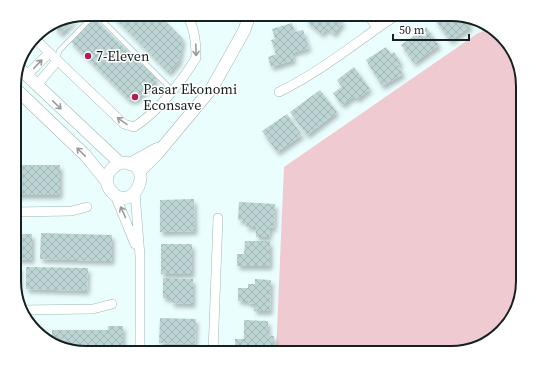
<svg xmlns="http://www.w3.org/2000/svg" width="537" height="367" font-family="'Source Serif 4',serif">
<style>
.grass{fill:#efcad1}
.building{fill:url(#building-cross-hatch);filter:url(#shadow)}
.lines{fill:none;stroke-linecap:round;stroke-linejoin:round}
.service-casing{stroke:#9fb7b6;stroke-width:5.5}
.minor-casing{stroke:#9fb7b6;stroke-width:10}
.tertiary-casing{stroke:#9fb7b6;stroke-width:13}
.service{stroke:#fff;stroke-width:4.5}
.minor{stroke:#fff;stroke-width:9}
.tertiary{stroke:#fff;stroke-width:12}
.oneway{stroke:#979b9b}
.poi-dot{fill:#ae1e52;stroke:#fff;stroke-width:1.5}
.labels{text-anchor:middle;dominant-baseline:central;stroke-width:3;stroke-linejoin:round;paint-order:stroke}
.poi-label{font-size:14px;fill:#172020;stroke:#fff;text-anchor:start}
.rim{fill:none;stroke:#172020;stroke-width:2}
</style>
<defs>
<pattern id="building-cross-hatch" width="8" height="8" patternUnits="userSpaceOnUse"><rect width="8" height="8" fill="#bcd4d4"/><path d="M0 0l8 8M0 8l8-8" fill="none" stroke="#a1b6b6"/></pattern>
<filter id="shadow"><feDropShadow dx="2.5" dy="4" stdDeviation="2" flood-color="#0004"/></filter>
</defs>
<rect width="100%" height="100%" fill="#ebfefe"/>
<path class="grass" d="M492,28L515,54L523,82V285L508,325L483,345L451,353H276L284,167L478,33Z"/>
<path class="building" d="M111,14H158L183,39L179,61L169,73Z
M311,14H338L336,16L343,22L334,34L327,28L322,34L306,21Z
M442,14H455L465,18L471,26L450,41L435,20Z
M77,17L61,34L53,26L68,21Z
M93,17L157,79L136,100H129L70,41Z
M292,23L295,32L303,30L309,48L292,53L294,60L271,67L268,57L276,54L271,40L275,39L272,29Z
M426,27L439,45L414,63L401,45Z
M386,47L391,54L394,52L401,63L398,65L403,74L382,86L366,60Z
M354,67L370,89L357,99L354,96L342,105L333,93L342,87L337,80Z
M320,90L337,112L307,135L290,112Z
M287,114L302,135L277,152L262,131Z
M15,165H60V195H15Z
M194,199L195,231L160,232V200Z
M239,202L275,204L274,228H270L269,237H256V227H246L247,221L238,220Z
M41,233L112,235V261L40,259Z
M15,234H32V260L15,259Z
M245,241H270V266H237V254H244Z
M161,244H192V274H161Z
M15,266L20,267L19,290H15Z
M26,267L88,268L87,291L26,289Z
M163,278L193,279V304L171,303L172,298H163Z
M255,279L271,280L270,311H254V304L248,303V301H238V288H248V284H255Z
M160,318L196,319L195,344L159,343Z
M244,320L268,321V335L274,336V347H248V353H235V339H244Z
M108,326H123V353H82L52,342V330H108Z
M34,329H45V339L42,338Z"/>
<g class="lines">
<g class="service-casing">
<path id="service" d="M96,14L172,90
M57,61L59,51L95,14"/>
</g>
<g class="minor-casing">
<path id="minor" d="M368,14L377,28
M35,39L124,124L134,127C157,113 182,81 196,58C196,43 195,25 185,14
M27,75L49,53
M37,85L57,61
M279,92C322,71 359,40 398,14
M135,193L140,256V353
M115,195L135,244
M15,212L72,211L87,207
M21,310L93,309L112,304
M213,353L218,218"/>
</g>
<g class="tertiary-casing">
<path id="tertiary" d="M19,68L120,163C160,159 133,218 111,191C102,180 109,168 120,163
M15,88L86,156L107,182
M130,164L157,149
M139,172L157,154L212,88L244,31L250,14"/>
</g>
<use href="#service" class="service"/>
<use href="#minor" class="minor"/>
<use href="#tertiary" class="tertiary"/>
</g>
<defs><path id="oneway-shaft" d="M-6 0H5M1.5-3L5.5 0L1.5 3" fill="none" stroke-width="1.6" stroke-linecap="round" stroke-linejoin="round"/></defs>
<g class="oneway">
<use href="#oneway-shaft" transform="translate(196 50) rotate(88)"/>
<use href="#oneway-shaft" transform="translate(38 64) rotate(-46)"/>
<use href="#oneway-shaft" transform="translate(57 105) rotate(44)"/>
<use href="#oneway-shaft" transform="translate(122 121) rotate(-145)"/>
<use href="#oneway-shaft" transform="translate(81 152) rotate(-136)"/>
<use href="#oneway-shaft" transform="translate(123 212) rotate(-115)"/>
</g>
<g class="poi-dot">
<circle cx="88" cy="56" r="4"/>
<circle cx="135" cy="97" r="4"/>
</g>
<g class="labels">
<g class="poi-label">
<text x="96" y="56">7-Eleven</text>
<text x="143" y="89">Pasar Ekonomi<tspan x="143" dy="16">Econsave</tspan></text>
</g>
</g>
<path d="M0 0H537V367H0ZM86 21H451A65 65 0 0 1 516 86V281A65 65 0 0 1 451 346H86A65 65 0 0 1 21 281V86A65 65 0 0 1 86 21Z" fill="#fff" fill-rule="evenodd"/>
<path class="rim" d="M86 21H451A65 65 0 0 1 516 86V281A65 65 0 0 1 451 346H86A65 65 0 0 1 21 281V86A65 65 0 0 1 86 21Z"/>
<path d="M393 34v6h76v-6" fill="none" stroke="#172020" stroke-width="2"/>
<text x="399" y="34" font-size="12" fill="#172020" stroke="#ffffff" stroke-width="3" paint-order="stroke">50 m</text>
</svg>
